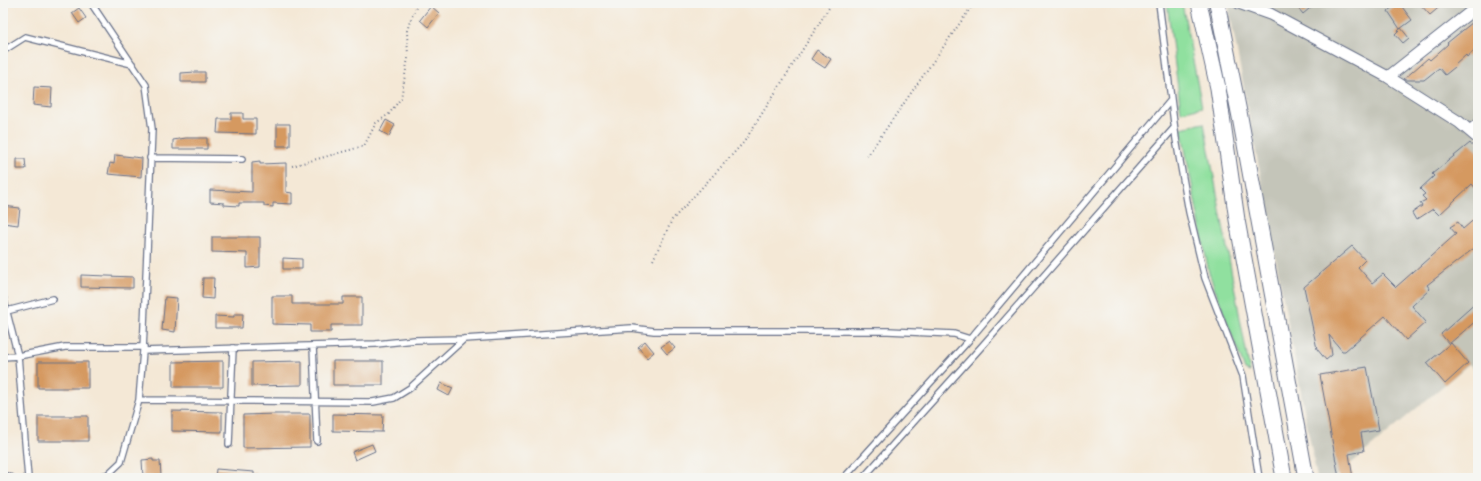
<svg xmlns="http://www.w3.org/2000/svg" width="1481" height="481" font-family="'IM FELL English',serif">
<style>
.industrial{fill:#c4c5b9}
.green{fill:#90e09f;stroke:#56887e}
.building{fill:#d59960}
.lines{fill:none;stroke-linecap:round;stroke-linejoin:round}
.lane-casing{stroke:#677088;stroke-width:8}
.street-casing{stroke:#677088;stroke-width:13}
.secondary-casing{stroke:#677088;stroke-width:17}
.path{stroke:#677088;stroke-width:2;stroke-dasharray:1 3;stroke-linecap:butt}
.lane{stroke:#fff;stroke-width:5.5}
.street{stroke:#fff;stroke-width:11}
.secondary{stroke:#fff;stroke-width:15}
</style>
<rect width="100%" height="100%" fill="#f6f6f2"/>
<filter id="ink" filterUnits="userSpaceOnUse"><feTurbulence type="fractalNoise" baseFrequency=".025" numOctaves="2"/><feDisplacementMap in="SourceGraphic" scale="8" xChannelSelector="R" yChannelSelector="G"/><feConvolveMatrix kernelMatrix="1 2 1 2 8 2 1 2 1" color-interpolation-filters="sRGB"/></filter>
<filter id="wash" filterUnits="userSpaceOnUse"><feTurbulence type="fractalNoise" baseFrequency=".012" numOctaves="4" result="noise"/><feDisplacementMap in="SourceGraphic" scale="16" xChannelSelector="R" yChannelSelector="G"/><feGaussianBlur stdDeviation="0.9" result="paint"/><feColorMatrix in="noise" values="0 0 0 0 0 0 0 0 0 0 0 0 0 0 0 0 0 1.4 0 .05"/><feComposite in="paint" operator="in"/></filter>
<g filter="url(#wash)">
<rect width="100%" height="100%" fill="#f4e8d6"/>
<path class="industrial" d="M1228,3H1478V373L1469,364L1334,478H1317Z"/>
<path class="green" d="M1167,3H1182L1202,107L1181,112Z
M1204,123L1250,372L1245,370L1209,273L1181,128Z"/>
<g id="blocks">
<path class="building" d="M1294,3H1316L1303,14Z
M1397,3H1399L1412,20L1400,29L1388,11Z
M1419,3H1444L1430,15Z
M431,6L439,13L428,27L420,20Z
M79,8L86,18L79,23L72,13Z
M1478,18V46L1474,49L1475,50L1467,57L1466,55L1454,66L1455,67L1445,75L1439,68L1424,80H1406L1404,79L1428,58L1430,60L1448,44L1447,43Z
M1401,28L1409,38L1403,43L1395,34Z
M817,50L831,59L825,68L811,59Z
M195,72H205V82H181V73Z
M34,87L52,88L51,107L33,105Z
M231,113H243V119H256V134L217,133L218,119H231Z
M386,120L395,125L389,136L380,131Z
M277,124H290V146H277Z
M186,138H207V149H173V140Z
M1470,143L1478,153V191L1472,184L1439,215L1433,209L1416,220L1412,213L1422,206L1420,203L1426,200L1422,196L1425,194L1420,189L1434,176L1432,174Z
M115,155L142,158L141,177L108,174L110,163L114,164Z
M17,159H25L26,169H17Z
M260,161V164L286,163V192L292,193V204L273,203V207L264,206V203H239V206L224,205V203L210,202V190L252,192V162Z
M3,206L20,208L18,225L3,223Z
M1478,216V245L1427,285L1430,289L1412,306L1426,322L1406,340L1385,316L1345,351H1342L1329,335L1332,355L1326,360L1317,349L1304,287L1352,246L1365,260L1358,267L1372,283L1383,274L1396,287L1456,234L1450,227L1458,222L1463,229Z
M212,237H260V267L247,268V253L212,252Z
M283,258L302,259V269H283Z
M81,275L133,277V288L81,287Z
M203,278H214L213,299L202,298Z
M272,296H292V304H343V297H362V325H331V332H310V325L272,324Z
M165,297L177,298L175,332L162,330Z
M1478,301V319L1449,344L1441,334Z
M234,314H243L242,328H215V316L234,317Z
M645,341L654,352L647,358L638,347Z
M669,341L675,348L667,354L661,347Z
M1451,343L1468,363L1445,384L1427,363Z
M223,361V387H173V362Z
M302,361V385L252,386V362Z
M333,361H383V385H333Z
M38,362H88V388H38Z
M1367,367L1379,430L1361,433L1364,451L1349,454L1353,478H1339L1320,375Z
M441,383L453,388L449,396L438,390Z
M172,411L222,412V432L172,431Z
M275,414H310V447L243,448V415Z
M333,414L383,415L382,432L333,431Z
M38,416H88V441H38Z
M372,444L375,451L355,460L352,452Z
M153,459V461H160L161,476L143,477L142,460Z
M216,469L254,472V478H215Z"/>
</g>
</g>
<g filter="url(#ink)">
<use href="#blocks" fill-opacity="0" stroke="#677088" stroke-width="1"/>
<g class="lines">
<g class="lane-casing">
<path id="lane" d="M91,3L146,85L152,129L143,351L139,400L121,462L104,478
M1159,3L1176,139L1189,212L1205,278L1243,376L1259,478
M3,51L25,37L132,64
M1468,129L1478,121
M150,158L242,159
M3,297L18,356L28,478
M3,312L53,299
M313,346L317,441
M143,351L376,344L415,340L464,339L632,328L654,331H888L954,334L970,339
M3,357L18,356L65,347H144
M139,400L373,402L394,398L410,388L464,339
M229,444L233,348
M3,475L12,478
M844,478L970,339L1171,100
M863,478L982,346L1174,128"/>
</g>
<g class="street-casing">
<path id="street" d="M1239,3L1270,14L1388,77L1459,122L1478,138
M1388,77L1478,6
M104,478H105"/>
</g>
<g class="secondary-casing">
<path id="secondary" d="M1199,3L1218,88L1237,220L1284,478
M1217,3L1240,117L1306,478"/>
</g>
<path class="path" d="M867,156L974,3
M292,166L364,146L376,123L389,114L401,98L408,58L407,31L410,21L418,3
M653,260L672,220L744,142L832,3"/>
<use href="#lane" class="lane"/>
<use href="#street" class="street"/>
<use href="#secondary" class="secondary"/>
</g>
</g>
<rect width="1481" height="481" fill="none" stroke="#f6f6f2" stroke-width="16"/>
</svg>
